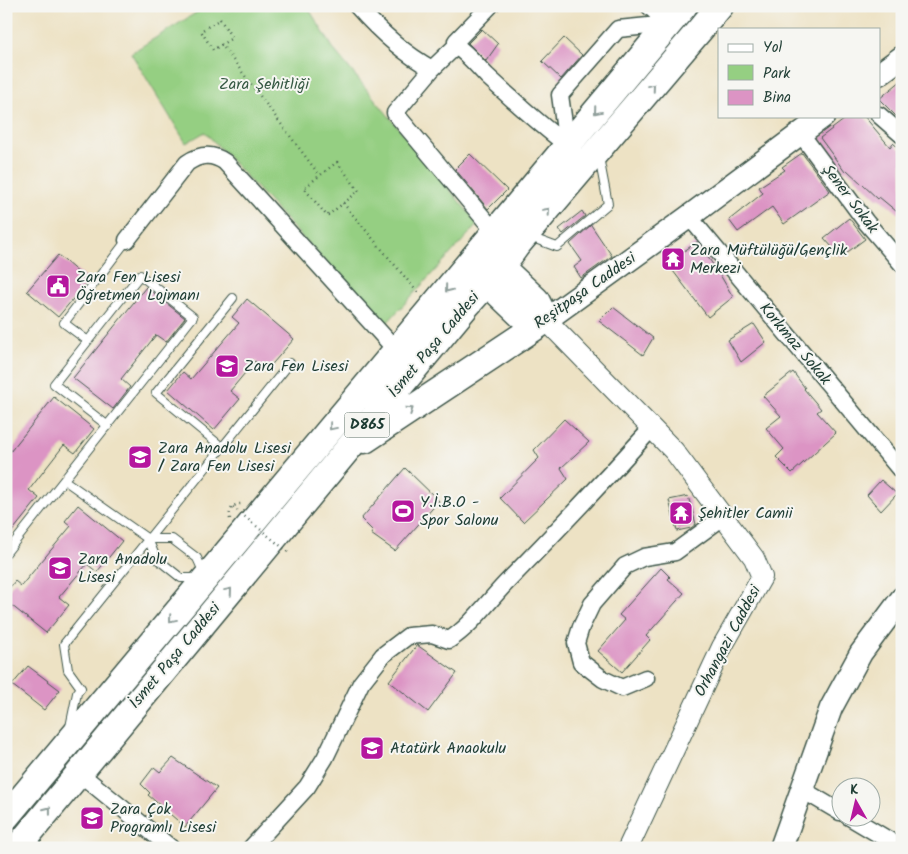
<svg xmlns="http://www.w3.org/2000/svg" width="908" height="854" font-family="Kalam,sans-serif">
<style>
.green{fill:#95cf82;stroke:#5a865b}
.building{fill:#dc94c4}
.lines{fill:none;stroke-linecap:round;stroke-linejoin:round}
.service-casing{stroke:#3e564a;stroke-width:10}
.minor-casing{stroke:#3e564a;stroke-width:19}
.tertiary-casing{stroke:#3e564a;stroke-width:22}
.secondary-casing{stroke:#3e564a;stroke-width:25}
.trunk-casing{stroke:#3e564a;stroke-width:29}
.path{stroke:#3e564a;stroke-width:2.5;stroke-dasharray:1 4;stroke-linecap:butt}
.service{stroke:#fff;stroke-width:8}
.minor{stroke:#fff;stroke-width:16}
.tertiary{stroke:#fff;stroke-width:20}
.secondary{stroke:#fff;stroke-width:22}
.trunk{stroke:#fff;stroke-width:26}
.path-bridge{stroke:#3e564a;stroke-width:2.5;stroke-dasharray:1 4;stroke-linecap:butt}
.oneway{stroke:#8f9e9a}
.labels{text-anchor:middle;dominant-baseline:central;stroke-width:4;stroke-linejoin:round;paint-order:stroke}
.shield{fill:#f6f6f2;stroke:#60746d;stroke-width:1}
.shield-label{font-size:15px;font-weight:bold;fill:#1f3d34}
.park-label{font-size:16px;fill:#375a44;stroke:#f6f6f2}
.street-label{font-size:16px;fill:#1f3d34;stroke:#f6f6f2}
.poi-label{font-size:16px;fill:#1f3d34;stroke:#f6f6f2;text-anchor:start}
</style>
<rect width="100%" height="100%" fill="#f6f6f2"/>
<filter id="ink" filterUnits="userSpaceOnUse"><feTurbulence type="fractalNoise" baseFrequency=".02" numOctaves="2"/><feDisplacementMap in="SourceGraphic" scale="10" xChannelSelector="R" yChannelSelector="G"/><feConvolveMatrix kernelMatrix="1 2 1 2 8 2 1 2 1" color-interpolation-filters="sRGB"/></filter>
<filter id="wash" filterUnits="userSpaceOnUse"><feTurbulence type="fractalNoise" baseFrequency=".0096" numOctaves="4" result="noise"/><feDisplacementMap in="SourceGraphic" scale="20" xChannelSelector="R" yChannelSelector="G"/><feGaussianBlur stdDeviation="1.12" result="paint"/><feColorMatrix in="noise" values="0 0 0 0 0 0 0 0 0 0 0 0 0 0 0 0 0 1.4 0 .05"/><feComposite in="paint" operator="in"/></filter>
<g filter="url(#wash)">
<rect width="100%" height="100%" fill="#ede2c4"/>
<path class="green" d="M207,6H307L335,51L478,224L384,326L205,132L186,143L131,53Z"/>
<g id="blocks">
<path class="building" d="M482,29L498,44L486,61L468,43Z
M564,38L582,55L561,79L542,61Z
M902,80V122L879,99Z
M849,116H864L890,147L893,143L902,151V216L879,197L878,199L847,170L845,172L820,138Z
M802,153L830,191L784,224L772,207L738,232L729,220L763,193L759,187L785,170L782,167Z
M470,154L507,190L488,209L455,169Z
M582,211L585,216L563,234L559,229Z
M849,218L865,239L841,257L824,238Z
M591,225L612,256L581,278L574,267L582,261L570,244Z
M697,242L719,273L733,297L708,317L667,263Z
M58,255L88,281L58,317L27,291Z
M146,287L185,318L166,342L156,335L121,379L130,387L113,409L73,378Z
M247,299L294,339L266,371L255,361L230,391L240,399L214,430L168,390L183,372L191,379L239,323L232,317Z
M613,307L653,338L643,355L599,321Z
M754,324L766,342L741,362L728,340Z
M793,372L805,388L804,389L821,409L817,412L836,433L792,473L776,457L784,449L766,428L781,416L763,396Z
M54,397L94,429L75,453L64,445L29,490L39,498L6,539V457Z
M564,419L589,442L561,468L568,479L523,522L500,498L539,458L534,450Z
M405,468L439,501L395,551L371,534L373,531L361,519Z
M881,480L897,494L881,511L867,495Z
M688,496L696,524L691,528L677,531L669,500Z
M78,505L122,541L97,572L87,564L59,597L69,605L46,633L6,601V592L15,581L21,586L71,526L65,521Z
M661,568L670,577L668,579L684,593L646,636L650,640L622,672L598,651L625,620L619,615Z
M417,645L457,673L428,712L389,681Z
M28,666L60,690L44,710L12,685Z
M173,758L217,788L185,827L148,795L150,793L141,784L154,767L160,772Z"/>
</g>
</g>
<g filter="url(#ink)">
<use href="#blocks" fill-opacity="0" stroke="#3e564a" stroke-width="1"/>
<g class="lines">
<g class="service-casing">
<path id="service" d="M530,237L557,247L608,204L599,157
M88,341L64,323L127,240
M222,447L156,393L233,298
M64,480L148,539
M148,539H172L197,558L206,578H181L156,558Z
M6,553L193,317L140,275L54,384L108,426
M70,727L77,693L81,688L68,670L64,644L290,363"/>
</g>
<g class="minor-casing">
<path id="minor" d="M357,6C379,31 403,53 432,69L456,46C468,54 477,66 487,76C513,100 539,124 567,145
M649,6L669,24
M456,46V41L490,6
M432,69L395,113L495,232
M879,115L902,135
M801,134L866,222L902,264
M567,145L560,95L618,29L669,24
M687,218L696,225L902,472
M127,240L187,163C200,154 212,153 225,162L396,350
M646,678L622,688L603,679L581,662L576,643L581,627L592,604L625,566L644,557L675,552L723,517
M78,772L171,848
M801,789L840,812
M848,816L902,848
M251,848L307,787L325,758L361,683L383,655L408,636L432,634L449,640C471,626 487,603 505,584C555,533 604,481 652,428"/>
</g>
<g class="tertiary-casing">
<path id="tertiary" d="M546,320L674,451L754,558L762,577L722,647L628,848"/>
</g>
<g class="secondary-casing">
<path id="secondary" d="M879,74L902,57
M546,320L687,218L824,116
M781,848L831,708L861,653L902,598"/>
</g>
<g class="trunk-casing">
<path id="trunk" d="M489,256L536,300L546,320
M475,271L521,315L546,320
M365,440L546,320
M6,817L684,6
M17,848L468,304L501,267L517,245L720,6"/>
</g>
<path class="path" d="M220,19L232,38L213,50L201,31Z
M221,44L320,176
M337,162L359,191L327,216L304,188Z
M343,203L419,294
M230,519C228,509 234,503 244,504"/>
<use href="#service" class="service"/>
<use href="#minor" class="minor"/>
<use href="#tertiary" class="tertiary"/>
<use href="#secondary" class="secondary"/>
<use href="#trunk" class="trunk"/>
<path class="path-bridge" d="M233,507L288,552"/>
</g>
<defs><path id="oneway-chevron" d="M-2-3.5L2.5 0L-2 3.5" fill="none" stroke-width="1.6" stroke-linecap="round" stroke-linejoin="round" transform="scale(1.25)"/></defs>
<g class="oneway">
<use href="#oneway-chevron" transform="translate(652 87) rotate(-50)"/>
<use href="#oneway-chevron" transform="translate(597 111) rotate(130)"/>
<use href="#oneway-chevron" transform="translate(547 211) rotate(-49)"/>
<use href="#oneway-chevron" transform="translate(448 289) rotate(129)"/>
<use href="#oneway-chevron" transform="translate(410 410) rotate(-34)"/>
<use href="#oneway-chevron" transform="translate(332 427) rotate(130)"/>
<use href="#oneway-chevron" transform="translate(229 591) rotate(-50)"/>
<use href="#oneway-chevron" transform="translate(172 619) rotate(130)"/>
<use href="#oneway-chevron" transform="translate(48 810) rotate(-52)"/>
</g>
</g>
<defs>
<g id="temple-square" transform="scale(1.25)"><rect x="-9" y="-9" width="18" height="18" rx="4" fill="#b5179e" stroke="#f6f6f2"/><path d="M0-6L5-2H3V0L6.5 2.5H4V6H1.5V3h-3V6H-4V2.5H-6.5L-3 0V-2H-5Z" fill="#fff"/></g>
<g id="civic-square" transform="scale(1.25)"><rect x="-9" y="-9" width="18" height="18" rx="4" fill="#b5179e" stroke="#f6f6f2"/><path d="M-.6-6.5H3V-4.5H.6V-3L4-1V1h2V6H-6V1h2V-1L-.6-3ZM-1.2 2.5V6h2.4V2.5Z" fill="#fff"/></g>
<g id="school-square" transform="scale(1.25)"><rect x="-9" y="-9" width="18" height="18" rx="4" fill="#b5179e" stroke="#f6f6f2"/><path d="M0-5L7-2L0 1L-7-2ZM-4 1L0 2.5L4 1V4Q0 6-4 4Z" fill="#fff"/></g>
<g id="stadium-square" transform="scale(1.25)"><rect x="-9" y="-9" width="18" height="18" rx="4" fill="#b5179e" stroke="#f6f6f2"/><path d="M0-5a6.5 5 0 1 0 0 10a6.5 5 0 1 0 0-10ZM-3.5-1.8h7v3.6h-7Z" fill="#fff"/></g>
</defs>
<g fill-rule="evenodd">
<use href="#temple-square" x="673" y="259"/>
<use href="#civic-square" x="58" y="286"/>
<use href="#school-square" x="227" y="366"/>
<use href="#school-square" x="140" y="457"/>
<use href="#stadium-square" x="403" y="511"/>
<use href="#temple-square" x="681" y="513"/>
<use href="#school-square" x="60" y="568"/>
<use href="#school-square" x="372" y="748"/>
<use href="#school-square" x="92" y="818"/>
</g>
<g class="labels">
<rect class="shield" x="344.5" y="412.5" width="45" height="25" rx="4"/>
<g class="shield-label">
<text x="367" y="425">D865</text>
</g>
<g class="park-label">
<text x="264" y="84">Zara Şehitliği</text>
</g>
<g class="street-label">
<text transform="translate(850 199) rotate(53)">Şener Sokak</text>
<text transform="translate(585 291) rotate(-35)">Reşitpaşa Caddesi</text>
<text transform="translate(795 344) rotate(50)">Korkmaz Sokak</text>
<text transform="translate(434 345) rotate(-50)">İsmet Paşa Caddesi</text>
<text transform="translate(728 641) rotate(-62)">Orhangazi Caddesi</text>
<text transform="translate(175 656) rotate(-50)">İsmet Paşa Caddesi</text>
</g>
<g class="poi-label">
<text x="690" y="250">Zara Müftülüğü/Gençlik<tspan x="690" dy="18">Merkezi</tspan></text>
<text x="76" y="277">Zara Fen Lisesi<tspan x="76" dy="18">Öğretmen Lojmanı</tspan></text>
<text x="244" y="366">Zara Fen Lisesi</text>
<text x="158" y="448">Zara Anadolu Lisesi<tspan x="158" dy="18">/ Zara Fen Lisesi</tspan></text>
<text x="420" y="502">Y.İ.B.O -<tspan x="420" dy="18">Spor Salonu</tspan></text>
<text x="698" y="513">Şehitler Camii</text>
<text x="78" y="559">Zara Anadolu<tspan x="78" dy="18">Lisesi</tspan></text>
<text x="390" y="748">Atatürk Anaokulu</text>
<text x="110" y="809">Zara Çok<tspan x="110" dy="18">Programlı Lisesi</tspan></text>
</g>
</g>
<rect width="908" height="854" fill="none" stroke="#f6f6f2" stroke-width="25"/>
<rect x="718" y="28" width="162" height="90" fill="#f6f6f2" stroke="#a0aca6"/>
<rect x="728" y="44" width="25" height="8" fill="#ffffff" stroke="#a0aca6"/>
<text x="763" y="52" font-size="15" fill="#1f3d34">Yol</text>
<rect x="728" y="65" width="25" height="15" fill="#95cf82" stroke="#a0aca6"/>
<text x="763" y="78" font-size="15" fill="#1f3d34">Park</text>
<rect x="728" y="90" width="25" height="15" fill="#dc94c4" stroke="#a0aca6"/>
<text x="763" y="102" font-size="15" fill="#1f3d34">Bina</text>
<g transform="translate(856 802) rotate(352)"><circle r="24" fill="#f6f6f2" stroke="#a0aca6"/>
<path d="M0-4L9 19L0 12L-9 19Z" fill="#b5179e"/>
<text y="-8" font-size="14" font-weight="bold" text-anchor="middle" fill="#1f3d34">K</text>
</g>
</svg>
